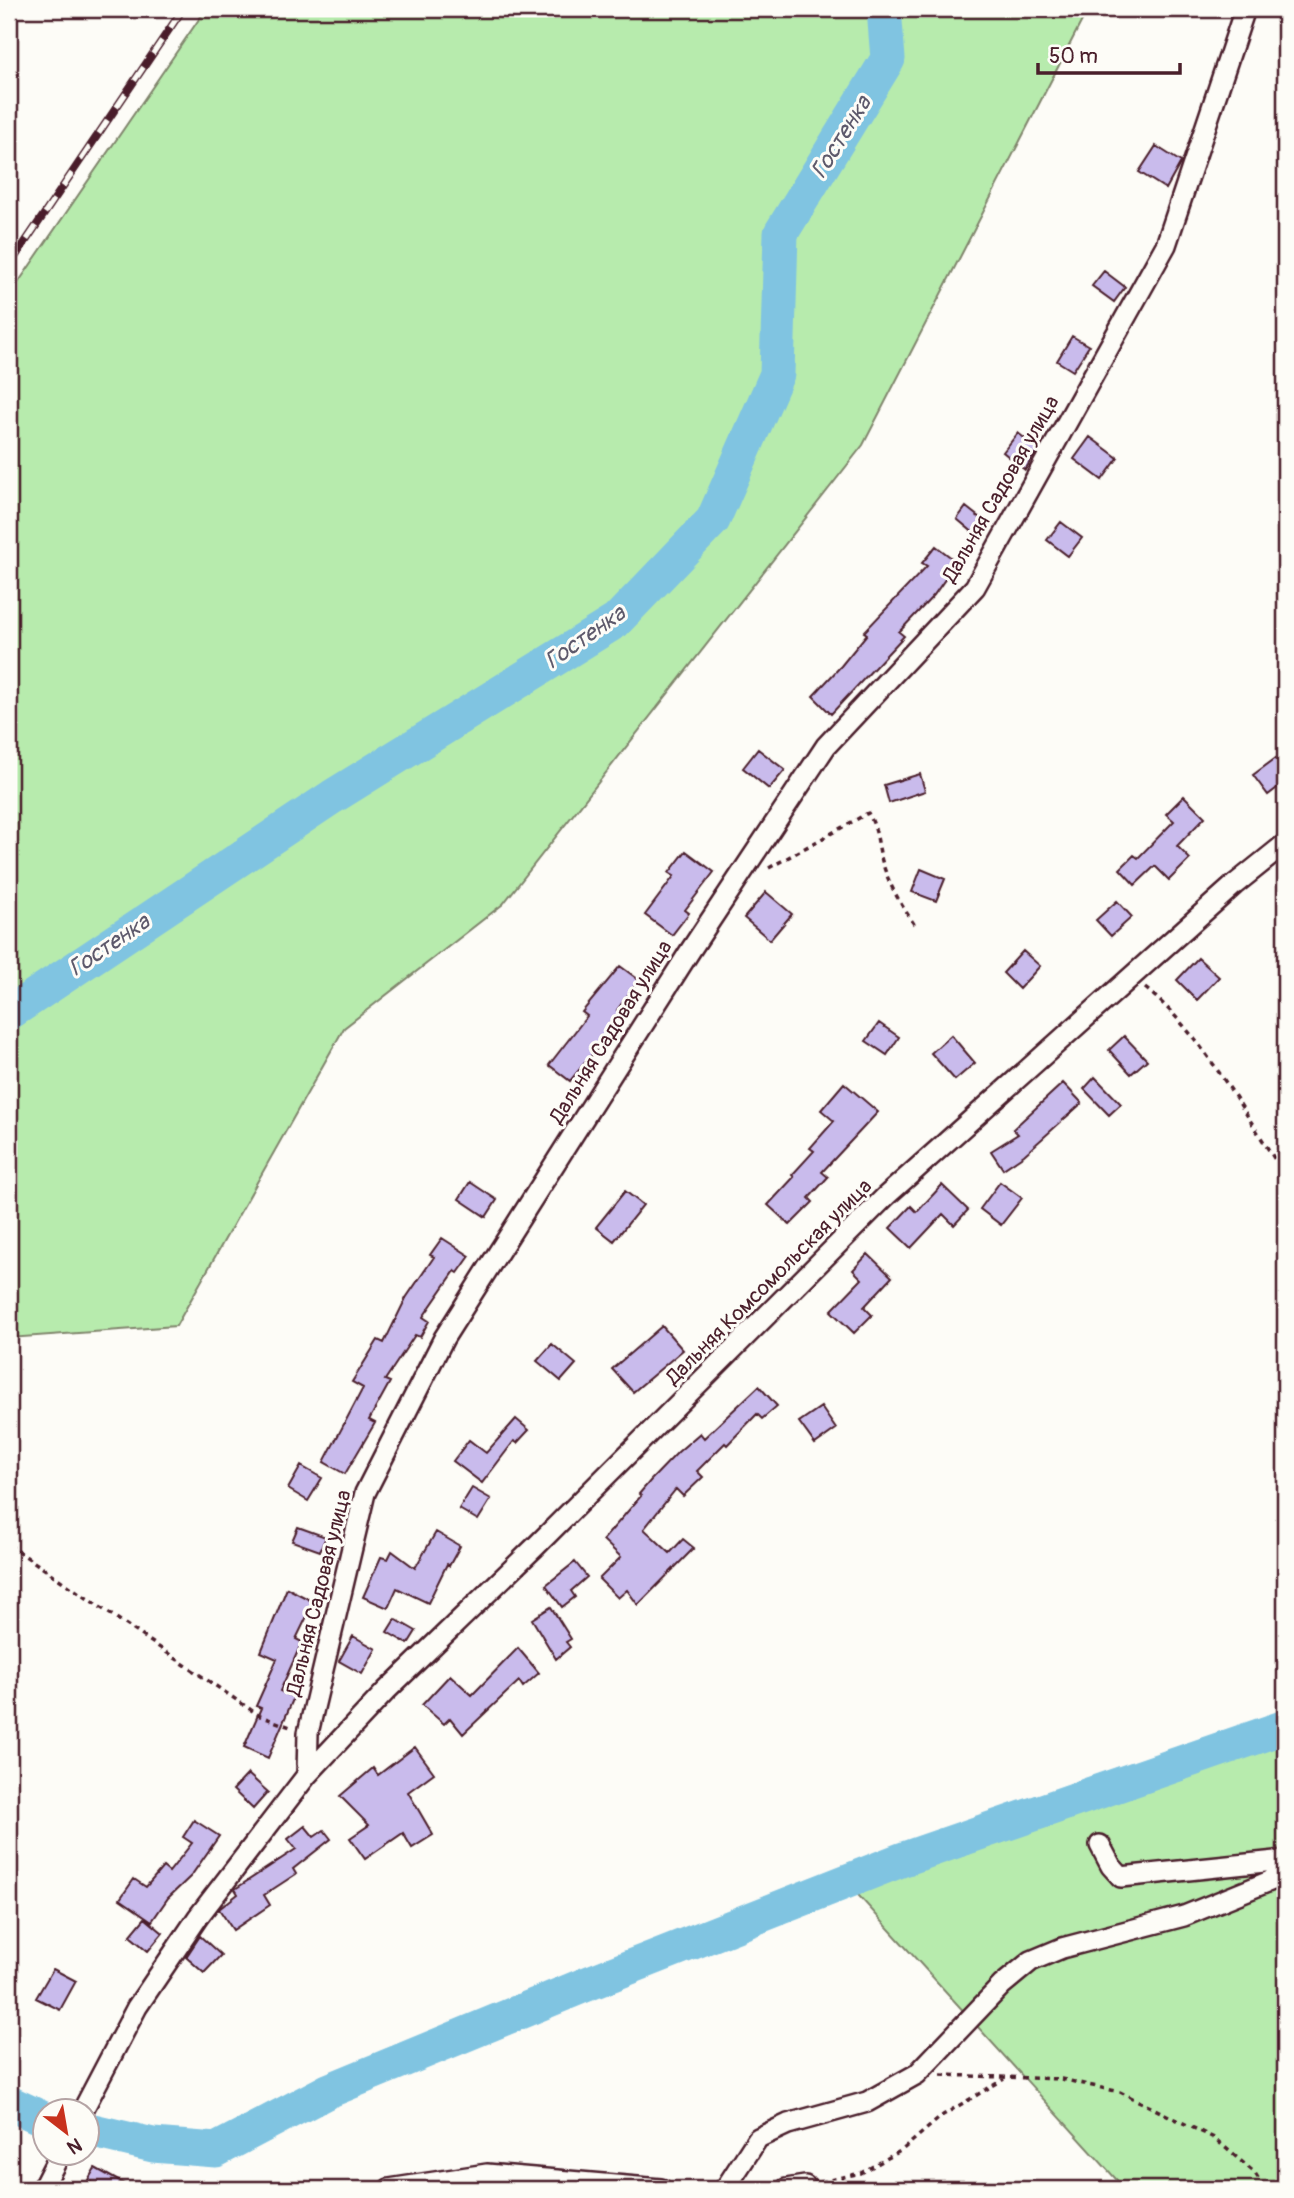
<svg xmlns="http://www.w3.org/2000/svg" width="1294" height="2198" font-family="Pangolin,sans-serif">
<style>
.green{fill:#b7ebad;stroke:#80856c;stroke-width:2}
.lines{fill:none;stroke-linecap:round;stroke-linejoin:round}
.river{stroke:#80c4e1;stroke-width:35}
.building{fill:#c9bbec;stroke:#4a1f2b;stroke-width:2}
.minor-casing{stroke:#4a1f2b;stroke-width:24}
.path{stroke:#4a1f2b;stroke-width:3.5;stroke-dasharray:5 5;stroke-linecap:butt}
.minor{stroke:#fdfcf7;stroke-width:19}
.rail-casing{stroke:#4a1f2b;stroke-width:8}
.rail{stroke:#fdfcf7;stroke-width:5;stroke-dasharray:16;stroke-linecap:butt}
.labels{text-anchor:middle;dominant-baseline:central;stroke-width:6;stroke-linejoin:round;paint-order:stroke}
.street-label{font-size:21px;fill:#4a1f2b;stroke:#fdfcf7}
.water-label{font-size:23px;font-style:italic;fill:#5d596b;stroke:#fdfcf7}
</style>
<rect width="100%" height="100%" fill="#fdfcf7"/>
<filter id="ink" filterUnits="userSpaceOnUse"><feTurbulence type="fractalNoise" baseFrequency=".0143" numOctaves="2"/><feDisplacementMap in="SourceGraphic" scale="14" xChannelSelector="R" yChannelSelector="G"/><feConvolveMatrix kernelMatrix="1 2 1 2 8 2 1 2 1" color-interpolation-filters="sRGB"/></filter>
<g filter="url(#ink)">
<path class="green" d="M206,9H1088L863,445L503,904L344,1028L176,1326L9,1338V296Z
M1285,1732V2189H1125L849,1885Z"/>
<g class="lines">
<path class="river" d="M9,1013L332,797L616,621L713,520L777,374L781,233L888,59L884,9
M9,2103L46,2120
M89,2130L153,2145L216,2150L328,2091L587,1984L901,1860L1285,1727"/>
</g>
<path class="building" d="M1156,146L1181,162L1166,189L1139,172Z
M1104,271L1125,287L1114,302L1092,286Z
M1072,336L1089,346L1073,371L1057,361Z
M1018,433L1038,449L1025,470L1003,452Z
M1090,437L1118,458L1102,480L1074,459Z
M966,507L985,522L975,534L957,519Z
M1061,522L1082,538L1068,556L1047,540Z
M936,546L957,562L934,595L899,632L904,636L831,714L813,696L841,666L867,634L864,632L927,566L922,563Z
M758,749L785,770L769,789L743,768Z
M1276,758L1285,770V782L1268,795L1253,775Z
M920,774L925,791L889,803L884,785Z
M1184,796L1205,817L1177,846L1190,859L1169,880L1155,866L1135,885L1120,869L1134,855L1138,858L1174,821L1166,814Z
M686,851L714,872L685,910L689,913L672,935L645,915L674,876L669,873Z
M921,869L945,879L936,901L912,892Z
M766,892L792,914L770,940L744,918Z
M1117,901L1132,917L1111,936L1096,920Z
M1023,951L1040,966L1019,989L1003,973Z
M1198,958L1219,977L1197,1000L1177,980Z
M620,966L639,980L617,1010L624,1016L570,1081L549,1065L587,1016L582,1012Z
M879,1023L899,1037L887,1055L866,1041Z
M951,1035L975,1063L955,1080L931,1053Z
M1124,1036L1147,1060L1131,1074L1109,1050Z
M1095,1077L1121,1104L1109,1115L1084,1089Z
M844,1083L878,1112L822,1172L828,1177L809,1198L813,1202L790,1225L768,1205L794,1177L792,1175L814,1151L810,1148L834,1121L821,1110Z
M1063,1083L1082,1103L1024,1155L1003,1169L991,1151L1018,1134L1013,1129Z
M470,1182L497,1200L486,1217L459,1199Z
M1000,1182L1022,1198L1001,1225L980,1209Z
M942,1185L968,1210L954,1225L943,1214L911,1248L890,1228L911,1206L917,1212Z
M625,1191L643,1205L614,1241L596,1227Z
M442,1238L470,1256L458,1273L455,1271L423,1317L429,1321L420,1337L415,1335L385,1380L390,1382L369,1420L375,1423L345,1474L324,1462L363,1388L352,1382L378,1340L384,1343L406,1298L434,1257L430,1255Z
M868,1254L892,1277L864,1307L872,1315L854,1333L831,1311L862,1279L853,1270Z
M662,1326L683,1350L633,1392L612,1369Z
M552,1344L576,1364L561,1381L537,1361Z
M759,1386L777,1406L762,1419L757,1414L727,1445L725,1443L697,1471L703,1477L683,1496L676,1489L644,1529L670,1553L683,1539L694,1548L638,1605L627,1590L618,1598L599,1579L621,1557L603,1540L641,1496L639,1494L651,1480L678,1452L700,1433L704,1438Z
M821,1407L836,1429L815,1444L799,1422Z
M516,1419L529,1430L517,1443L514,1441L482,1483L453,1461L469,1440L486,1453Z
M301,1466L322,1478L308,1501L288,1489Z
M472,1488L491,1499L478,1520L459,1509Z
M298,1527L326,1537L320,1551L292,1541Z
M436,1532L460,1546L449,1566L447,1564L428,1603L397,1588L388,1608L363,1597L381,1557L388,1559L392,1551L415,1568Z
M575,1562L587,1577L571,1591L575,1597L562,1607L546,1585Z
M287,1588L314,1602L296,1639L302,1642L280,1691L294,1697L268,1758L244,1747L261,1708L256,1706L277,1659L261,1652Z
M551,1607L571,1639L566,1642L570,1647L556,1659L532,1619Z
M395,1619L416,1631L408,1644L387,1632Z
M353,1636L376,1649L362,1674L339,1661Z
M518,1648L539,1673L523,1687L519,1681L463,1734L450,1718L444,1724L422,1705L450,1675L472,1695Z
M415,1747L434,1773L408,1792L433,1835L412,1848L403,1833L365,1859L350,1838L369,1825L340,1796L373,1768L378,1775Z
M248,1774L268,1792L253,1809L233,1790Z
M194,1820L219,1836L191,1876L168,1898L152,1921L120,1899L134,1879L146,1887L163,1867L169,1872L192,1843L183,1837Z
M305,1826L314,1837L324,1830L331,1839L293,1869L296,1874L264,1895L270,1905L233,1930L219,1909L238,1894L235,1889L296,1849L288,1839Z
M145,1918L163,1933L148,1951L130,1936Z
M200,1936L221,1955L204,1973L186,1957Z
M53,1969L76,1981L60,2010L36,1998Z
M95,2168L133,2189H104L88,2180Z"/>
<g class="lines">
<g class="minor-casing">
<path id="minor" d="M307,1775L308,1733L365,1493L444,1338L690,951L826,746L975,587L1166,245L1245,9
M1100,1845L1111,1866L1121,1877L1285,1860
M83,2110L137,2007L198,1917L307,1775L386,1691L535,1547L886,1196L1234,885L1285,844
M42,2189L61,2152
M389,2189L487,2174L661,2189
M725,2189L758,2138L788,2124L867,2102L917,2074L1002,1985L1031,1961L1062,1948L1184,1916L1270,1881L1285,1871
M786,2189L805,2186"/>
</g>
<path class="path" d="M769,868L868,813C878,829 877,843 882,861C889,886 902,906 916,927
M1145,988C1202,1033 1245,1115 1285,1175
M9,1545L260,1716L293,1728
M941,2075L1061,2079L1120,2092L1214,2138L1255,2173L1265,2189
M821,2182L861,2173L902,2150L943,2115L1004,2079"/>
<use href="#minor" class="minor"/>
<g class="rail-casing">
<path id="rail" d="M9,266L183,9"/>
</g>
<use href="#rail" class="rail"/>
</g>
</g>
<g class="labels">
<g class="street-label">
<text transform="translate(1001 489) rotate(-60)">Дальняя Садовая улица</text>
<text transform="translate(611 1032) rotate(-58)">Дальняя Садовая улица</text>
<text transform="translate(769 1282) rotate(-45)">Дальняя Комсомольская улица</text>
<text transform="translate(319 1593) rotate(-76)">Дальняя Садовая улица</text>
</g>
<g class="water-label">
<text transform="translate(841 137) rotate(-58)">Гостенка</text>
<text transform="translate(585 637) rotate(-35)">Гостенка</text>
<text transform="translate(109 945) rotate(-34)">Гостенка</text>
</g>
</g>
<rect width="1294" height="2198" fill="none" stroke="#fdfcf7" stroke-width="35"/>
<rect x="18" y="18" width="1259" height="2163" fill="none" stroke="#4a1f2b" stroke-width="2.5" filter="url(#ink)"/>
<g transform="translate(66 2132) rotate(149)"><circle r="33" fill="#fdfcf7" stroke="#b5a4a5" stroke-width="2"/>
<path d="M0-5L12 26L0 18L-12 26Z" fill="#c8321e"/>
<text y="-10" font-size="19" font-weight="bold" text-anchor="middle" fill="#4a1f2b">N</text>
</g>
<path d="M1038 63v10h142v-10" fill="none" stroke="#4a1f2b" stroke-width="3.5"/>
<text x="1049" y="63" font-size="21" fill="#4a1f2b" stroke="#fdfcf7" stroke-width="5" paint-order="stroke">50 m</text>
</svg>
